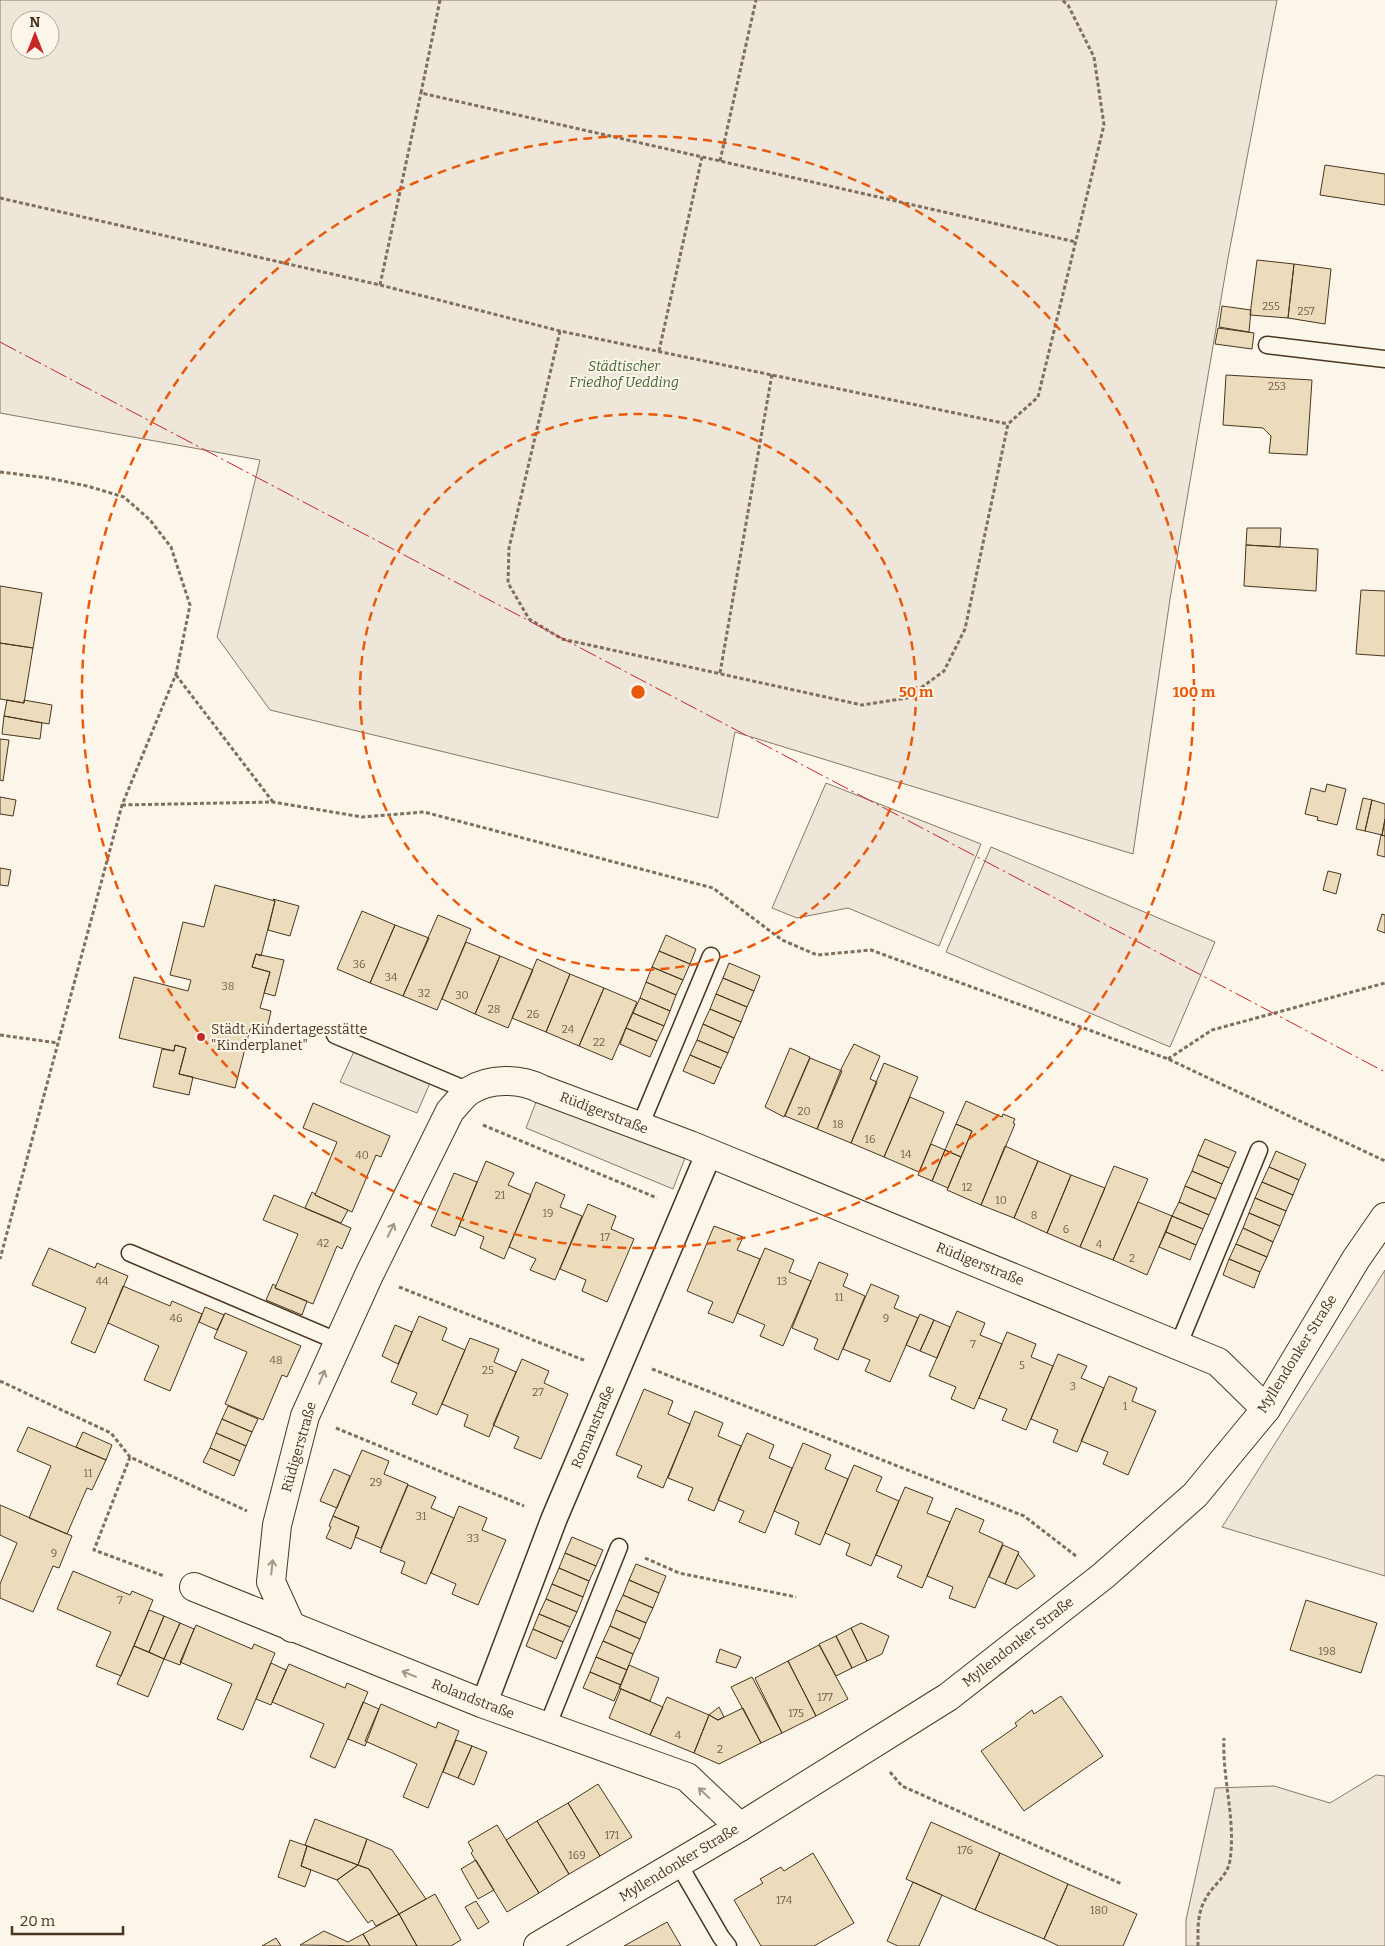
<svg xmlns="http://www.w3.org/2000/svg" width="1385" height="1946" font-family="Bitter,serif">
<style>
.green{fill:#ede6d9;stroke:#887966;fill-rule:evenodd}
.parking{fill:#ede7d9;stroke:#887966}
.building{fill:#ecdcbc;stroke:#4a3520}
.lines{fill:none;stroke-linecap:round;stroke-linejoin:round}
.service-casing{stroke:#4a3520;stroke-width:19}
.pedestrian-casing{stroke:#4a3520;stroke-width:28}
.minor-casing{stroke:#4a3520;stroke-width:30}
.tertiary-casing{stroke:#4a3520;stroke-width:30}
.path{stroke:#7f6f5c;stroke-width:3;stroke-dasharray:4 2.5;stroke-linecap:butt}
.service{stroke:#fbf6e9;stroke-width:16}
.pedestrian{stroke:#fbf6e9;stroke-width:25}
.minor{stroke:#fbf6e9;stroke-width:28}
.tertiary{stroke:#fbf6e9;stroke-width:28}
.power{stroke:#c62828;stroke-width:1;stroke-dasharray:18 4 2.5 4;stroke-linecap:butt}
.oneway{stroke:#a29684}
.ring{fill:none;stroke:#e8590c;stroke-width:2.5;stroke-dasharray:9 6}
.poi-dot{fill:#c62828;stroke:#fbf6e9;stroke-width:2}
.labels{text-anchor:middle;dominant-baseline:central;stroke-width:4;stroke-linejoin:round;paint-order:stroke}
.number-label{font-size:11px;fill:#725f47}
.park-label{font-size:14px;font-style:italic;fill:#436837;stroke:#fbf6e9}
.poi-label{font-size:14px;fill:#4a3520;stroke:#fbf6e9;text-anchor:start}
.street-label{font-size:14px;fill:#4a3520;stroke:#fbf6e9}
.centre{fill:#e8590c;stroke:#fbf6e9;stroke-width:2.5}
.ring-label{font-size:15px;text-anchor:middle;font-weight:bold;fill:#e8590c;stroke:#fbf6e9;stroke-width:4;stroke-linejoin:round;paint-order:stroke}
</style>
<rect width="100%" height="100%" fill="#fbf6e9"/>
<path class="green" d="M0,0H1277L1228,258L1170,599L1133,854L735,732L718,818L270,710L217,637L260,460L0,413ZM20,20H50V50H20Z
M826,783L981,844L939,946L848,908L797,918L772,908Z
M991,847L1215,942L1170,1047L946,952Z
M1385,1270V1576L1222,1527Z
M1376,1775L1385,1776V1946H1186V1920L1215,1788L1274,1786L1330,1803Z"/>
<path class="parking" d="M357,1045L433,1076L417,1113L340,1082Z
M541,1089L690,1145L673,1189L526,1128Z"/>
<path class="building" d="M1325,165L1385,174V205L1320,195Z
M1257,260L1294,264L1288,318L1250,315Z
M1294,264L1331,269L1325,324L1288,318Z
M1222,306L1251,310L1249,332L1219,327Z
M1218,328L1254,333L1252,349L1215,344Z
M1226,375L1312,380L1307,455L1269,453L1271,436L1263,428L1223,425Z
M1247,528H1281L1280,547L1246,545Z
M1246,545L1318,549L1316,591L1244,586Z
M0,586L42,593L33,648L0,643Z
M1361,590L1385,591V656L1356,654Z
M0,643L33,648L24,703L0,699Z
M7,700L24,703V700L52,705L49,724L4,716Z
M4,716L42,723L40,739L2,734Z
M0,739L9,740L3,781L0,780Z
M1327,784L1346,789L1337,825L1317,820L1318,817L1305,814L1311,788L1325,792Z
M0,797L16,800L13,816L0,814Z
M1363,798L1372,800L1365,831L1356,829Z
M1372,800L1385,804V819L1382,835L1365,831Z
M1385,819V836L1382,835Z
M1381,835L1385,836V857L1377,855Z
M0,868L11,870L8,886L0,885Z
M1328,871L1341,874L1336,894L1323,890Z
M215,885L275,901L261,956L256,954L252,967L270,972L260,1008L271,1011L266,1033L250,1029L235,1088L179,1074L186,1048L175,1045L174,1051L119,1038L134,977L188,991L191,980L170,975L183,922L204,927Z
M273,899L299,906L290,936L268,930L275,901Z
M362,911L395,925L370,983L337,969Z
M1382,914L1385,915V933L1377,930Z
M438,915L471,929L437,1010L403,996Z
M395,925L429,938L403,996L370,983Z
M666,935L696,949L690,964L659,951Z
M466,942L500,956L475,1014L442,999Z
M659,951L690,964L683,980L652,967Z
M256,954L284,960L275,996L264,993L270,972L252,967Z
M500,956L533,970L508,1028L475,1014Z
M537,959L570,974L546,1032L512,1018Z
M729,963L760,976L754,991L723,978Z
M652,967L683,980L676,995L646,982Z
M570,974L604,988L579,1046L546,1032Z
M723,978L754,991L747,1007L716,994Z
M646,982L676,995L670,1011L640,998Z
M604,988L637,1002L612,1060L579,1046Z
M716,994L747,1007L741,1022L710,1009Z
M640,998L670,1011L664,1026L633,1013Z
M710,1009L741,1022L734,1038L703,1024Z
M633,1013L664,1026L657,1041L626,1028Z
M703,1024L734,1038L728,1053L697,1040Z
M626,1028L657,1041L650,1057L620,1044Z
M697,1040L728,1053L721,1068L690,1055Z
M854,1044L880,1056L870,1079L877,1082L851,1143L817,1129L842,1067Z
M175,1045L186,1048L179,1074L193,1077L189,1095L153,1087L162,1049L174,1051Z
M790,1048L810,1057L784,1117L765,1107Z
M690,1055L721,1068L714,1084L683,1071Z
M810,1058L842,1071L817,1129L785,1116Z
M884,1063L918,1077L884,1157L851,1143Z
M910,1097L944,1112L919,1172L884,1157Z
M966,1101L1002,1117L1003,1114L1015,1119L1013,1123L1015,1124L981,1205L947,1190L972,1131L956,1124Z
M313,1103L390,1136L381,1157L376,1155L352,1212L315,1195L337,1142L303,1128Z
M956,1124L972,1131L961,1157L945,1150Z
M1205,1139L1236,1152L1229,1168L1198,1155Z
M931,1144L945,1150L932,1181L918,1175Z
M1005,1146L1038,1161L1014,1218L981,1205Z
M945,1150L961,1157L948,1188L932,1181Z
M1276,1151L1306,1164L1299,1180L1269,1167Z
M1198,1155L1229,1168L1222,1184L1192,1171Z
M486,1161L514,1173L508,1185L531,1195L504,1259L480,1248L484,1237L459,1226Z
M1038,1161L1071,1175L1047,1233L1014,1218Z
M1114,1166L1148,1179L1113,1260L1080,1247Z
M1269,1167L1299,1180L1293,1195L1262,1182Z
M1192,1171L1222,1184L1216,1199L1185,1186Z
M454,1173L477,1182L455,1236L431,1226Z
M1071,1175L1105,1188L1080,1247L1047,1233Z
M536,1182L565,1195L560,1207L582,1216L555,1280L530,1270L536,1259L509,1247Z
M1262,1182L1293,1195L1286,1211L1255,1198Z
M1185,1186L1216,1199L1209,1215L1179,1202Z
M312,1192L315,1194V1195L348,1210L341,1223L305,1208Z
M274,1195L351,1228L342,1249L337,1246L313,1304L275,1288L298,1234L263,1220Z
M1255,1198L1286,1211L1280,1226L1249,1213Z
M1138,1202L1172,1216L1147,1275L1113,1260Z
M1179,1202L1209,1215L1203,1229L1172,1216Z
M588,1204L616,1216L611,1229L634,1239L607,1302L582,1291L586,1280L560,1269Z
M1249,1213L1280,1226L1273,1242L1243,1228Z
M1172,1216L1203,1229L1196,1245L1166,1232Z
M714,1226L743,1237L737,1250L760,1259L733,1323L708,1313L713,1302L687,1291Z
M1243,1228L1273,1242L1267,1257L1236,1244Z
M1166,1232L1196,1245L1190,1260L1159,1247Z
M1236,1244L1267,1257L1260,1272L1229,1259Z
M49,1248L95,1268L97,1263L128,1276L95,1353L71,1343L86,1308L32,1285Z
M765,1248L794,1260L789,1272L811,1281L783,1346L760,1336L765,1325L737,1313Z
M1229,1259L1260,1272L1254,1288L1223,1275Z
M819,1262L848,1274L843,1286L865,1296L838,1360L814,1349L818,1339L792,1328Z
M273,1284L276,1286L275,1288L307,1301L302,1315L266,1300Z
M871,1284L899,1296L894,1308L918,1318L890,1382L865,1371L870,1360L843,1349Z
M123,1286L170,1306L172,1301L202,1314L170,1391L144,1380L159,1346L108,1323Z
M205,1307L224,1315L217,1330L199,1322Z
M957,1311L985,1323L980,1335L1002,1344L974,1409L951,1399L956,1387L929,1376Z
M225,1313L301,1346L287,1377L282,1375L263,1420L225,1404L247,1352L214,1338Z
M920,1314L934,1320L920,1351L906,1345Z
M419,1316L447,1328L442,1340L465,1350L437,1415L412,1404L417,1393L391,1382Z
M934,1320L950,1327L937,1358L920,1351Z
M395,1325L412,1332L398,1364L382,1356Z
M1007,1332L1036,1344L1031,1357L1053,1366L1026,1430L1002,1420L1007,1409L979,1398Z
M470,1338L499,1349L494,1362L516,1372L489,1437L464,1426L468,1415L442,1404Z
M1058,1354L1087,1366L1081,1378L1104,1388L1077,1452L1053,1442L1058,1430L1031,1419Z
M522,1359L549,1371L544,1383L568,1394L541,1459L514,1448L519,1437L493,1425Z
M1109,1376L1137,1388L1132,1401L1156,1411L1128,1475L1103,1464L1108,1452L1081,1441Z
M644,1389L673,1401L668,1414L690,1424L663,1488L637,1477L642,1466L616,1455Z
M228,1406L258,1419L252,1432L222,1419Z
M695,1411L723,1423L718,1436L741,1446L714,1511L688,1500L693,1488L668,1478Z
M222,1419L252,1432L246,1446L216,1433Z
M28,1427L106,1460L92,1490L87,1488L67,1534L29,1518L51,1466L17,1451Z
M83,1432L112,1445L106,1460L76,1447Z
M216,1433L246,1446L240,1461L210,1448Z
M747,1433L774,1445L769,1458L792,1468L765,1533L739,1522L744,1511L718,1500Z
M803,1443L831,1455L825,1469L848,1479L820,1545L795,1534L799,1522L774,1511Z
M210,1448L240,1461L234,1476L203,1462Z
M362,1450L389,1461L384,1474L408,1484L381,1548L355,1537L359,1527L333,1516Z
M854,1465L882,1477L876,1491L899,1501L871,1566L846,1555L850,1544L825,1533Z
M334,1469L350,1476L337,1508L320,1501Z
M408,1485L436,1497L431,1508L454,1518L426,1584L401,1573L405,1562L380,1552Z
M905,1487L933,1498L927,1513L950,1522L922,1588L897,1577L902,1566L876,1555Z
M0,1505L72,1536L59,1568L53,1566L33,1612L0,1598V1584L17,1543L0,1535Z
M459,1506L487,1518L482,1530L506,1540L478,1605L452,1594L456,1584L431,1573Z
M956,1508L984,1520L979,1532L1003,1543L975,1608L949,1598L953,1587L927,1576Z
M333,1516L359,1527L351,1549L326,1538L331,1527L329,1526Z
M572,1537L603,1550L596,1566L565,1553Z
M1003,1545L1019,1552L1005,1584L989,1577Z
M565,1553L596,1566L589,1581L559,1568Z
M1018,1554L1035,1576L1017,1589L1005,1584Z
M636,1564L666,1576L659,1593L629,1580Z
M559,1568L589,1581L583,1597L552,1584Z
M73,1571L130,1595L132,1591L153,1600L121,1676L96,1666L111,1632L57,1609Z
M629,1580L659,1593L653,1608L623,1595Z
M552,1584L583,1597L577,1612L546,1599Z
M623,1595L653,1608L646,1623L616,1610Z
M546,1599L577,1612L570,1627L539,1614Z
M1306,1600L1377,1623L1361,1673L1290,1650Z
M149,1610L164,1616L149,1652L134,1646Z
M616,1610L646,1623L640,1639L610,1626Z
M539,1614L570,1627L563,1642L533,1629Z
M164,1616L180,1623L164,1659L149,1652Z
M180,1623L194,1629L180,1665L164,1659Z
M861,1623L889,1636L882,1654L867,1661L851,1628Z
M196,1625L252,1649L254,1644L275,1653L243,1730L217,1719L232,1684L180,1662Z
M610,1626L640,1639L633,1654L603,1641Z
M851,1628L867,1661L852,1668L836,1636Z
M533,1629L563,1642L556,1659L526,1646Z
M836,1636L852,1668L836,1676L819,1644Z
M603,1641L633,1654L627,1670L596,1657Z
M819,1645L848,1699L816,1716L788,1661Z
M134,1646L164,1659L148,1697L117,1684Z
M720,1649L741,1657L736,1668L716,1662Z
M596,1657L627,1670L621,1685L590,1672Z
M788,1661L816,1716L782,1733L755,1678Z
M271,1663L286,1670L271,1705L256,1699Z
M289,1664L345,1688L347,1683L368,1692L335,1768L310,1757L324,1724L272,1702Z
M629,1665L659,1678L650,1701L619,1688Z
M590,1672L621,1685L614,1701L583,1688Z
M752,1677L782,1733L761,1743L731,1687Z
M621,1689L663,1707L650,1735L609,1718Z
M1061,1696L1103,1756L1024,1811L981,1751L1017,1726L1015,1723L1032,1710L1034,1714Z
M667,1697L709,1715L694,1753L650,1735Z
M363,1702L379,1709L365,1746L348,1739Z
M381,1704L436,1728L438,1722L459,1731L428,1808L403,1797L417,1764L365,1741Z
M719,1707L724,1717L718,1720L709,1715Z
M743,1708L761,1743L719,1764L694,1753L709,1715L718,1720Z
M456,1740L472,1746L458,1778L443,1772Z
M472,1746L487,1752L474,1785L458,1778Z
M598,1784L632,1837L600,1856L568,1803Z
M568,1803L600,1856L569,1874L537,1821Z
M315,1819L367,1839L358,1865L305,1845Z
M537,1821L569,1874L539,1893L506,1840Z
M931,1822L1000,1853L975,1910L906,1879Z
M497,1825L539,1893L507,1912L471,1853L473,1851L468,1842Z
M367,1839L392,1850L426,1899L399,1914L369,1869L358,1865Z
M290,1840L307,1846L301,1866L311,1870L305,1887L278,1877Z
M307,1846L358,1865L337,1880L301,1866Z
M813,1853L854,1923L814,1946H761L734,1900L763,1883L760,1879L781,1867L784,1871Z
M1000,1853L1068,1884L1044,1939L975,1910Z
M476,1860L494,1890L478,1899L461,1869Z
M358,1865L369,1869L399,1914L376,1926L372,1920L368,1923L337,1880Z
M913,1882L942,1895L919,1946H898L887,1941Z
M1068,1884L1137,1914L1123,1946H1059L1044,1939Z
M435,1894L461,1940L451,1946H417L399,1914Z
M476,1901L489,1922L478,1929L465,1907Z
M399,1914L417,1946H370L363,1934Z
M667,1922L681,1946H624Z
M324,1931L348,1942L363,1934L370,1946L300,1945Z
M276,1938L281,1946H262Z"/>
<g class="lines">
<g class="service-casing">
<path id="service" d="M1267,345L1385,359
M335,1035L469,1091
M640,1126L711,956
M130,1253L337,1341
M1178,1346L1259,1150
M547,1727L619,1547
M678,1863L721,1937L728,1946"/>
</g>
<g class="pedestrian-casing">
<path id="pedestrian" d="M484,1704L554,1519L709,1153"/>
</g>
<g class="minor-casing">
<path id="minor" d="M194,1587L484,1704L687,1777L740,1827
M292,1628L271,1582L277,1525L305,1416L369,1275L450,1111C456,1105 462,1096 469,1091C489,1078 520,1078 541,1089L690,1145L1218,1362L1266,1409"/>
</g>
<g class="tertiary-casing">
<path id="tertiary" d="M538,1946L740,1827L948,1697L1103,1576L1195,1495L1266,1409L1356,1259L1385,1217"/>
</g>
<path class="path" d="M440,0L421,93L1076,242
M720,161L756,0
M0,198L380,285L560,331L1008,424
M380,285L421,93
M560,331L509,548L508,583L529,619L562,639L862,705L907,698L944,671L965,629L1008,424L1038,397L1104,125L1094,57L1068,5L1062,0
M659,351L702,157
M0,472L48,478L87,486L124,497L150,520L171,547L190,605L176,674L122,805L0,1259
M720,673L772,374
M176,675L273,802
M122,805L273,802L362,817L424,812L713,888L782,940L817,955L871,950L1168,1059L1385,1161
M0,1035L58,1043
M1168,1059L1212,1030L1385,983
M483,1125L657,1198
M399,1287L586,1361
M652,1369L1024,1516L1076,1556
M0,1381L111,1433L130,1457L247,1511
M336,1428L524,1506
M130,1457L94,1550L164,1576
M645,1558L679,1573L796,1597
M890,1772L902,1786L1122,1884
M1198,1946C1198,1929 1197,1913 1206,1898C1213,1885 1228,1876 1230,1860C1236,1819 1222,1779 1224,1738"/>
<use href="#service" class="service"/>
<use href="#pedestrian" class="pedestrian"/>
<use href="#minor" class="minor"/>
<use href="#tertiary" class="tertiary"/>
<path class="power" d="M0,342L1385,1072"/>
</g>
<defs><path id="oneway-shaft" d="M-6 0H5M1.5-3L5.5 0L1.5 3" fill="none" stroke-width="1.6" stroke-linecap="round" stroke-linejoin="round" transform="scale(1.25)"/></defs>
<g class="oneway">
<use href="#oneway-shaft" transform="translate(391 1230) rotate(-64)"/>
<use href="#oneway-shaft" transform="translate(322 1377) rotate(-67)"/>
<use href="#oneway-shaft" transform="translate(272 1567) rotate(-84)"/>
<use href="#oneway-shaft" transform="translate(409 1674) rotate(-158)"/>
<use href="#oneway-shaft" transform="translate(704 1793) rotate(-137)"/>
</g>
<g class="ring">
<circle cx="638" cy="692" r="278"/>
<circle cx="638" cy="692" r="556"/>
</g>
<circle class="poi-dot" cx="201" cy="1037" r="5"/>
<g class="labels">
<g class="number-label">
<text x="1271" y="306">255</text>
<text x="1306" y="311">257</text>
<text x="1277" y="386">253</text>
<text x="359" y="964">36</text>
<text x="391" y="977">34</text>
<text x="228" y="986">38</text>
<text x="424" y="993">32</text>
<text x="462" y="995">30</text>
<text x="494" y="1009">28</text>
<text x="533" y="1014">26</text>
<text x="568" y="1029">24</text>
<text x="599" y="1042">22</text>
<text x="804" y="1111">20</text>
<text x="838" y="1124">18</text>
<text x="870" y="1139">16</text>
<text x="906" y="1154">14</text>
<text x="362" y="1155">40</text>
<text x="967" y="1187">12</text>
<text x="500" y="1195">21</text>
<text x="1001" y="1200">10</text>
<text x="548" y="1213">19</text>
<text x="1034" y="1215">8</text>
<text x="1066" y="1229">6</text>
<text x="605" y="1237">17</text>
<text x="323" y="1243">42</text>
<text x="1099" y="1244">4</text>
<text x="1132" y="1258">2</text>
<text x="102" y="1281">44</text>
<text x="782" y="1281">13</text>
<text x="839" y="1297">11</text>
<text x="176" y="1318">46</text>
<text x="886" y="1318">9</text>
<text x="973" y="1344">7</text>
<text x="276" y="1360">48</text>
<text x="1022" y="1365">5</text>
<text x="488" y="1370">25</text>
<text x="1073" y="1386">3</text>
<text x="538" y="1392">27</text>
<text x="1125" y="1406">1</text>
<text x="88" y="1473">11</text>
<text x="376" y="1482">29</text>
<text x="421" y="1516">31</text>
<text x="473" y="1538">33</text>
<text x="54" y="1553">9</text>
<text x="120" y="1600">7</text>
<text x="1327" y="1651">198</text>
<text x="825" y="1697">177</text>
<text x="796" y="1713">175</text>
<text x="678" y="1735">4</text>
<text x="720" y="1749">2</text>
<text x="612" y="1835">171</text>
<text x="965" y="1850">176</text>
<text x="577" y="1855">169</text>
<text x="784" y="1900">174</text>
<text x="1099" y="1910">180</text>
</g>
<g class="park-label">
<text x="624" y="366">Städtischer<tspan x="624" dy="16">Friedhof Uedding</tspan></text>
</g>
<g class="poi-label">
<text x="211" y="1029">Städt. Kindertagesstätte<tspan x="211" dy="16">"Kinderplanet"</tspan></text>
</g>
<g class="street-label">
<text transform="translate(604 1113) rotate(21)">Rüdigerstraße</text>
<text transform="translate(980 1264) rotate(22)">Rüdigerstraße</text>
<text transform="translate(1297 1354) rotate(-58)">Myllendonker Straße</text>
<text transform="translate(593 1427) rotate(-67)">Romanstraße</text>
<text transform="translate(299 1447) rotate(-74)">Rüdigerstraße</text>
<text transform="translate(1018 1642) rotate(-38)">Myllendonker Straße</text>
<text transform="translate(473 1699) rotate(21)">Rolandstraße</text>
<text transform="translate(679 1863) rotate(-31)">Myllendonker Straße</text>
</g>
</g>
<circle cx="638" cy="692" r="8" class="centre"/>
<g class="ring-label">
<text x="916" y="697">50 m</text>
<text x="1194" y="697">100 m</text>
</g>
<g transform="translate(35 35)"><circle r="24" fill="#fbf6e9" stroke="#b4a999"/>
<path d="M0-4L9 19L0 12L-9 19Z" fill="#c62828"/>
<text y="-8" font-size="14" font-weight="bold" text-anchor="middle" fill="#4a3520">N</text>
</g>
<path d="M12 1926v8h111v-8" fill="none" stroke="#4a3520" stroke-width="2.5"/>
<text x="20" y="1926" font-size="15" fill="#4a3520" stroke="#fbf6e9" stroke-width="4" paint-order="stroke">20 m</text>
</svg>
